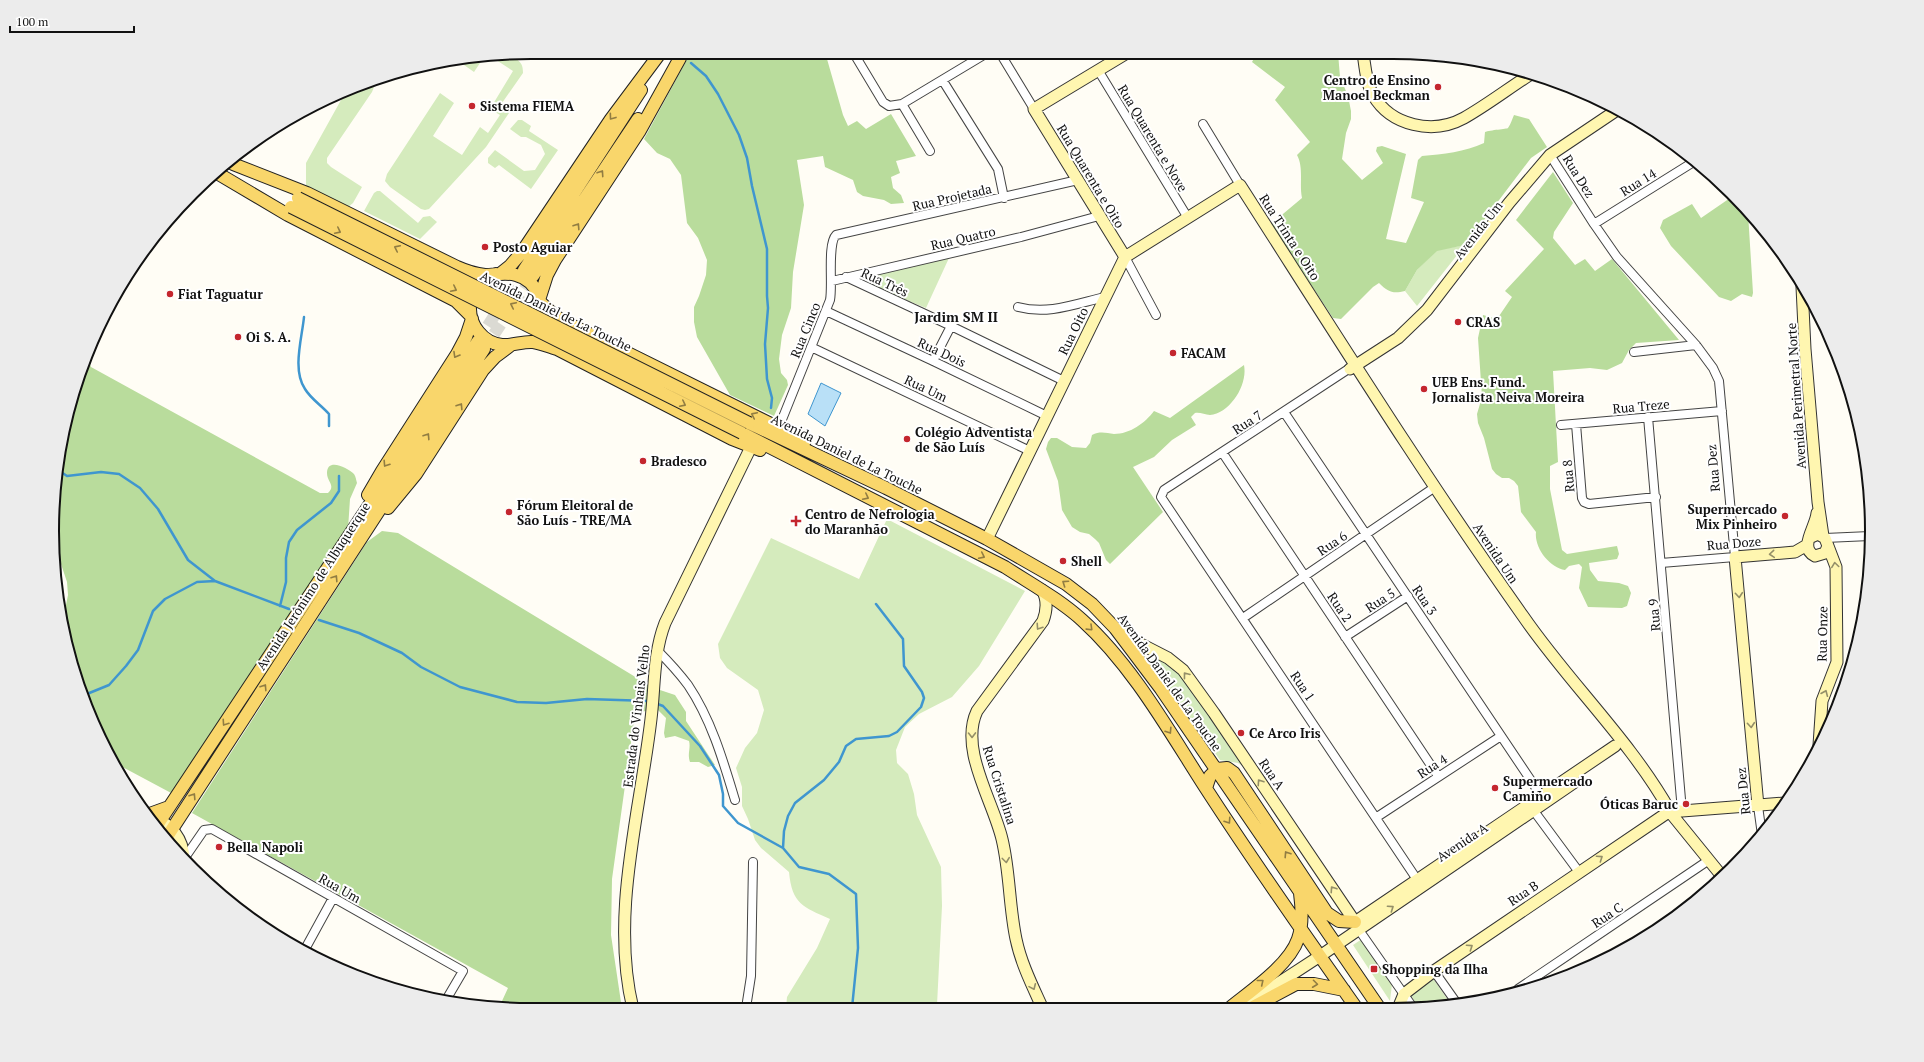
<svg xmlns="http://www.w3.org/2000/svg" width="1924" height="1062" font-family="'PT Serif',serif">
<style>
.green{fill:#d5ebbd}
.forest{fill:#b9dc9c}
.water{fill:#b9e0f7;stroke:#3f96cf}
.lines{fill:none;stroke-linecap:round;stroke-linejoin:round}
.stream{stroke:#3f96cf;stroke-width:2.5}
.primary-tunnel{stroke:#dbdad3;stroke-width:12;stroke-dasharray:12 6;stroke-linecap:butt}
.street-casing{stroke:#444;stroke-width:10}
.secondary-casing{stroke:#333;stroke-width:13}
.primary-casing{stroke:#222;stroke-width:14}
.street{stroke:#fff;stroke-width:8}
.secondary{stroke:#fff6b0;stroke-width:11}
.primary{stroke:#f9d66b;stroke-width:12}
.primary-bridge-casing{stroke:#222;stroke-width:14;stroke-linecap:butt}
.primary-bridge{stroke:#f9d66b;stroke-width:12}
.oneway{stroke:#917d42}
.oneway2{stroke:#948f68}
.poi-dot{fill:#c4262e;stroke:#fff;stroke-width:1.5}
.labels{text-anchor:middle;dominant-baseline:central;stroke-width:4;stroke-linejoin:round;paint-order:stroke}
.poi-label{font-size:13px;font-weight:bold;fill:#111;stroke:#fff;text-anchor:start}
.street-label{font-size:13px;fill:#111;stroke:#fff}
.neighbourhood-label{font-size:14px;font-weight:bold;fill:#111;stroke:#fff}
.rim{fill:none;stroke:#111;stroke-width:2}
</style>
<rect width="100%" height="100%" fill="#fffdf5"/>
<path class="green" d="M500,55L506,60L515,58C521,62 523,65 523,73L502,103L509,108V113L486,147L429,209L425,210L421,209L390,187L385,181L387,174L440,93L454,103L433,136L462,155L480,127L488,133L500,115L490,109L513,71L490,56Z
M484,57L474,72L464,65L467,58Z
M371,80L374,87L372,92L327,158V163L331,167L362,187L353,203L347,208L306,186V163L346,91Z
M518,120H522L531,126L529,131L558,150L531,189L499,165L495,168L488,163V158L495,150L524,171L535,170L545,154L541,145L526,137H521L510,129Z
M377,191H380L418,223L423,217L430,216L437,222L420,239L364,211L374,193Z
M1465,245L1417,306L1405,291L1417,270L1437,250Z
M949,258L926,308L867,284L869,277L873,275Z
M887,519L1025,591L979,666L952,697L919,714L905,727L896,750L897,763L908,774L914,794L917,815L941,867L942,906L937,1005L940,1008H786L787,997L817,948L830,919C803,907 792,904 789,872L761,848L755,840L748,819L742,806V787L736,768L745,748L757,733L764,710L758,690L727,668L720,658L718,644L771,538L859,579Z
M1159,655L1180,674L1246,768L1238,763L1220,760L1150,660Z
M1362,939L1392,984L1390,1001L1353,945Z
M1432,977L1452,1006H1418L1409,993Z"/>
<path class="forest" d="M691,52H725L726,56L761,52H825L843,115L848,126L857,121L866,129L891,114L916,156L896,161L900,173L891,177L893,188L901,195L904,203L891,204L884,200L863,196L857,192L853,180L825,167L823,156L797,160L804,205L793,272L791,308L782,335L779,359L781,373L787,380L788,385L774,416L730,395L697,337L694,322V307L699,296L706,275L707,260L698,238L687,223L681,175L670,159L657,153L644,139Z
M1257,53H1338L1340,77L1348,96L1351,111V119L1346,133L1342,159L1362,180L1383,163L1376,151L1377,147L1382,146L1406,154L1386,239L1406,243L1424,202L1411,198L1418,160L1422,156C1443,154 1465,152 1484,143L1485,132C1490,130 1507,129 1508,128C1511,124 1512,119 1514,115L1529,119L1547,147L1531,158L1465,245L1437,251L1417,270L1405,291C1393,294 1388,292 1379,283L1373,287L1341,319L1333,318L1271,224L1302,198C1299,184 1304,168 1297,155L1310,142L1275,100L1285,87L1252,62Z
M1553,172L1573,203L1554,232L1553,238L1575,265L1585,259L1595,271L1612,259L1679,340L1636,343L1629,350L1622,363L1607,370L1590,368L1553,371L1558,462L1550,466V489L1562,550L1567,554L1617,546L1619,554L1617,559L1589,563L1590,570L1598,581L1619,583L1628,586L1631,593L1627,606L1622,608L1588,607L1579,588L1582,567L1579,564L1569,566L1565,570C1550,568 1534,548 1536,532L1521,512L1518,486L1514,481L1509,478H1502L1496,474L1492,469L1484,438L1478,423L1477,414L1482,397L1478,338L1483,315L1497,319L1512,297L1505,291L1544,249L1516,220Z
M1733,196L1748,213L1753,293L1752,297L1742,294L1731,301L1719,297L1671,246L1660,228L1663,220L1692,204L1701,218Z
M86,354L91,367L320,493H328C336,485 327,482 327,473C327,457 348,468 354,474C356,477 356,480 357,483L350,499L348,529L173,794L115,763L89,715L68,655L64,626L66,622V605L68,595L67,582L57,552L53,550V499L68,407Z
M1244,365C1248,385 1230,413 1210,415C1205,415 1200,412 1195,413L1191,417L1196,425L1172,440L1154,457L1133,467L1163,512L1110,564L1106,560L1099,543L1095,539L1089,534L1080,532L1072,527L1062,510L1058,481L1046,449L1048,442L1051,438H1057L1072,447L1086,448L1090,443L1092,435C1100,431 1106,433 1114,434C1130,434 1145,423 1154,411L1170,418Z
M382,531L398,533L647,684L651,689L660,690L675,695L686,712V721L715,765L708,767L699,762H690C687,754 691,748 689,741L675,736L665,738L664,733L666,718L656,708L635,714L612,879L611,935L622,1009H514L502,1001L508,988L192,813L367,542Z"/>
<path class="water" d="M821,383L841,393L825,426L808,414Z"/>
<g class="lines">
<path class="stream" d="M691,63L706,76L718,94L739,135L747,158L752,186L767,249V296L768,308L765,344L767,379L772,398L771,408
M304,317C302,338 292,370 305,389C311,399 321,405 329,414V426
M58,470L67,476L101,472L119,474L140,488L158,509L188,560L215,581L289,609
M280,606L286,582V558L289,542L297,530L331,503L339,491V476
M319,620L359,633L402,653L421,667L460,687L517,702L546,703L587,699L649,701
M82,696L109,685L126,666L138,650L153,611L165,599L197,582L215,581
M655,703L663,706L700,746L719,775L723,794V806L738,823L783,848L799,867L829,874L856,894L858,948L852,1008
M783,848L784,831L788,816L795,803L824,780L839,762L846,746L856,739L889,736L897,732L921,707L924,698L922,692L904,666L903,639L876,604"/>
<path class="primary-tunnel" d="M478,341L524,270
M484,349L533,276"/>
<g class="street-casing">
<path id="street" d="M853,52L883,102L889,106L902,104L987,53
M1000,53L1034,109
M1098,70L1188,218
M943,81L998,169L1004,198
M902,104L930,151
M1203,124L1240,185
M1550,155L1594,224L1617,257L1696,345L1713,368L1719,381L1735,557L1661,563
M1594,224L1695,161
M1125,257L1156,315
M846,277L951,326L1064,381
M832,281L1021,237L1099,216
M1018,307C1048,315 1075,304 1105,297
M826,311L933,361L1047,416
M811,347L1030,451
M1634,352L1696,345
M933,361L951,326
M1350,368L1164,490L1161,497L1420,884
M1284,412L1544,800
M1648,417L1682,811
M1576,424L1582,498L1584,502L1589,504L1656,497
M1561,425L1722,411
M779,427L830,300C833,285 827,244 836,235L1078,180
M1222,452L1438,776
M1825,538L1870,536
M1243,618L1435,487
M1345,637L1408,596
M657,650C668,661 679,673 688,685C711,719 723,760 735,800
M1758,806L1762,835
M1531,807L1579,872
M1377,817L1501,736
M184,859L204,830L212,829L463,971L446,1000
M1359,930L1412,1006
M304,951L333,898
M1434,971L1458,1005
M1518,989L1709,860
M746,1008L751,976L753,862"/>
</g>
<g class="secondary-casing">
<path id="secondary" d="M1363,53C1365,66 1366,83 1373,95C1391,126 1433,135 1464,118C1487,105 1509,88 1531,74
M1125,257L1034,109L1127,53
M1802,287L1805,349L1818,502L1823,536
M1350,369L1398,338L1427,310L1509,203L1550,155L1617,110
M1809,538L1818,534L1825,538L1828,546L1825,553L1815,556C1798,548 1816,527 1817,513
M987,539L1125,257L1240,185C1333,330 1424,476 1523,616C1569,683 1630,740 1670,811
M1120,632L1131,639L1168,658L1183,670L1214,713L1355,922L1615,746
M1819,745L1822,701L1837,662L1836,567L1828,546
M1665,806L1721,875
M1758,806L1735,557L1795,552L1807,545
M1670,811H1682L1785,803
M153,818C172,824 183,839 184,859
M1399,1006L1404,994L1434,971L1670,811
M1042,1007C1032,985 1021,963 1016,939C1009,906 1010,872 1002,839C993,801 959,749 977,711L1043,621C1047,610 1048,600 1042,590
M1242,1007L1320,956L1575,782
M633,1009C610,915 640,813 651,719C655,687 653,654 665,623L751,447"/>
</g>
<g class="primary-casing">
<path id="primary" d="M233,164L307,193L457,267C466,271 475,274 485,275C495,275 505,272 516,275C539,281 547,308 536,328
M217,173L288,215L456,301L470,315
M524,270L641,90
M496,274C483,281 471,290 470,306C469,325 483,343 502,345C513,346 523,341 533,342C541,343 549,347 557,349L732,439L760,450
M500,274L510,266L522,252L611,119L661,52
M533,276L638,119
M540,297L547,275L555,260L639,132L680,58
M541,303L555,316L565,322L805,441
M749,423L886,488L987,539L1066,584L1092,604L1115,628L1161,689L1378,1006
M742,433L1005,567C1031,584 1059,599 1082,620C1132,665 1169,731 1205,787C1253,861 1304,934 1355,1006
M368,495L382,471L457,354L466,337L472,319
M388,508L416,474L483,370L495,357L511,345
M1206,788L1210,776L1217,769L1227,768L1234,773L1327,913L1339,921L1355,922
M147,815L169,807
M156,827L478,341
M165,840L484,349
M1231,1007C1252,990 1289,965 1298,939C1303,925 1302,908 1300,893
M1253,1007L1296,984H1314L1344,990"/>
</g>
<use href="#street" class="street"/>
<use href="#secondary" class="secondary"/>
<use href="#primary" class="primary"/>
<g class="primary-bridge-casing">
<path id="primary-bridge" d="M298,198L749,423
M291,207L742,433"/>
</g>
<use href="#primary-bridge" class="primary-bridge"/>
</g>
<defs><path id="oneway-chevron" d="M-2-3.5L2.5 0L-2 3.5" fill="none" stroke-width="1.6" stroke-linecap="round" stroke-linejoin="round"/></defs>
<g class="oneway">
<use href="#oneway-chevron" transform="translate(612 117) rotate(126)"/>
<use href="#oneway-chevron" transform="translate(601 173) rotate(-56)"/>
<use href="#oneway-chevron" transform="translate(577 226) rotate(-57)"/>
<use href="#oneway-chevron" transform="translate(338 231) rotate(27)"/>
<use href="#oneway-chevron" transform="translate(397 248) rotate(-154)"/>
<use href="#oneway-chevron" transform="translate(454 289) rotate(27)"/>
<use href="#oneway-chevron" transform="translate(513 305) rotate(-154)"/>
<use href="#oneway-chevron" transform="translate(456 355) rotate(120)"/>
<use href="#oneway-chevron" transform="translate(683 404) rotate(27)"/>
<use href="#oneway-chevron" transform="translate(460 406) rotate(-57)"/>
<use href="#oneway-chevron" transform="translate(754 415) rotate(-154)"/>
<use href="#oneway-chevron" transform="translate(427 436) rotate(-57)"/>
<use href="#oneway-chevron" transform="translate(386 464) rotate(123)"/>
<use href="#oneway-chevron" transform="translate(866 497) rotate(27)"/>
<use href="#oneway-chevron" transform="translate(982 556) rotate(26)"/>
<use href="#oneway-chevron" transform="translate(335 578) rotate(-57)"/>
<use href="#oneway-chevron" transform="translate(1065 583) rotate(-146)"/>
<use href="#oneway-chevron" transform="translate(1090 628) rotate(44)"/>
<use href="#oneway-chevron" transform="translate(264 687) rotate(-57)"/>
<use href="#oneway-chevron" transform="translate(225 723) rotate(124)"/>
<use href="#oneway-chevron" transform="translate(1169 731) rotate(57)"/>
<use href="#oneway-chevron" transform="translate(193 796) rotate(-57)"/>
<use href="#oneway-chevron" transform="translate(1228 821) rotate(56)"/>
<use href="#oneway-chevron" transform="translate(1287 854) rotate(-123)"/>
<use href="#oneway-chevron" transform="translate(1261 982) rotate(-39)"/>
<use href="#oneway-chevron" transform="translate(1315 984) rotate(7)"/>
</g>
<g class="oneway2">
<use href="#oneway-chevron" transform="translate(1772 554) rotate(175)"/>
<use href="#oneway-chevron" transform="translate(1835 565) rotate(-98)"/>
<use href="#oneway-chevron" transform="translate(1739 595) rotate(85)"/>
<use href="#oneway-chevron" transform="translate(1039 627) rotate(124)"/>
<use href="#oneway-chevron" transform="translate(1186 675) rotate(-128)"/>
<use href="#oneway-chevron" transform="translate(1825 693) rotate(-67)"/>
<use href="#oneway-chevron" transform="translate(1751 725) rotate(85)"/>
<use href="#oneway-chevron" transform="translate(972 735) rotate(89)"/>
<use href="#oneway-chevron" transform="translate(1260 782) rotate(-124)"/>
<use href="#oneway-chevron" transform="translate(1600 858) rotate(-34)"/>
<use href="#oneway-chevron" transform="translate(1006 860) rotate(83)"/>
<use href="#oneway-chevron" transform="translate(1333 889) rotate(-124)"/>
<use href="#oneway-chevron" transform="translate(1391 908) rotate(-34)"/>
<use href="#oneway-chevron" transform="translate(1470 947) rotate(-34)"/>
<use href="#oneway-chevron" transform="translate(1033 987) rotate(66)"/>
</g>
<g class="poi-dot">
<circle cx="1438" cy="87" r="4"/>
<circle cx="472" cy="106" r="4"/>
<circle cx="485" cy="247" r="4"/>
<circle cx="170" cy="294" r="4"/>
<circle cx="1458" cy="322" r="4"/>
<circle cx="238" cy="337" r="4"/>
<circle cx="1173" cy="353" r="4"/>
<circle cx="1424" cy="389" r="4"/>
<circle cx="907" cy="439" r="4"/>
<circle cx="643" cy="461" r="4"/>
<circle cx="509" cy="512" r="4"/>
<circle cx="1785" cy="516" r="4"/>
<path d="M794 515h4v4h4v4h-4v4h-4v-4h-4v-4h4z"/>
<circle cx="1063" cy="561" r="4"/>
<circle cx="1241" cy="733" r="4"/>
<circle cx="1495" cy="788" r="4"/>
<circle cx="1686" cy="804" r="4"/>
<circle cx="219" cy="847" r="4"/>
<rect x="1370" y="965" width="8" height="8" rx="2"/>
</g>
<g class="labels">
<g class="poi-label">
<text x="1430" y="80" text-anchor="end">Centro de Ensino<tspan x="1430" dy="15">Manoel Beckman</tspan></text>
<text x="480" y="106">Sistema FIEMA</text>
<text x="493" y="247">Posto Aguiar</text>
<text x="178" y="294">Fiat Taguatur</text>
<text x="1466" y="322">CRAS</text>
<text x="246" y="337">Oi S. A.</text>
<text x="1181" y="353">FACAM</text>
<text x="1432" y="382">UEB Ens. Fund.<tspan x="1432" dy="15">Jornalista Neiva Moreira</tspan></text>
<text x="915" y="432">Colégio Adventista<tspan x="915" dy="15">de São Luís</tspan></text>
<text x="651" y="461">Bradesco</text>
<text x="517" y="505">Fórum Eleitoral de<tspan x="517" dy="15">São Luís - TRE/MA</tspan></text>
<text x="1777" y="509" text-anchor="end">Supermercado<tspan x="1777" dy="15">Mix Pinheiro</tspan></text>
<text x="805" y="514">Centro de Nefrologia<tspan x="805" dy="15">do Maranhão</tspan></text>
<text x="1071" y="561">Shell</text>
<text x="1249" y="733">Ce Arco Iris</text>
<text x="1503" y="781">Supermercado<tspan x="1503" dy="15">Camiño</tspan></text>
<text x="1678" y="804" text-anchor="end">Óticas Baruc</text>
<text x="227" y="847">Bella Napoli</text>
<text x="1382" y="969">Shopping da Ilha</text>
</g>
<g class="street-label">
<text transform="translate(1153 138) rotate(59)">Rua Quarenta e Nove</text>
<text transform="translate(1091 176) rotate(59)">Rua Quarenta e Oito</text>
<text transform="translate(1579 176) rotate(58)">Rua Dez</text>
<text transform="translate(1638 182) rotate(-32)">Rua 14</text>
<text transform="translate(952 197) rotate(-13)">Rua Projetada</text>
<text transform="translate(1478 230) rotate(-52)">Avenida Um</text>
<text transform="translate(1290 237) rotate(57)">Rua Trinta e Oito</text>
<text transform="translate(963 238) rotate(-13)">Rua Quatro</text>
<text transform="translate(885 282) rotate(25)">Rua Três</text>
<text transform="translate(556 311) rotate(26)">Avenida Daniel de La Touche</text>
<text transform="translate(805 330) rotate(-68)">Rua Cinco</text>
<text transform="translate(1073 331) rotate(-64)">Rua Oito</text>
<text transform="translate(942 352) rotate(25)">Rua Dois</text>
<text transform="translate(926 388) rotate(25)">Rua Um</text>
<text transform="translate(1796 396) rotate(-94)">Avenida Perimetral Norte</text>
<text transform="translate(1641 406) rotate(-5)">Rua Treze</text>
<text transform="translate(1247 422) rotate(-33)">Rua 7</text>
<text transform="translate(847 454) rotate(26)">Avenida Daniel de La Touche</text>
<text transform="translate(1713 468) rotate(-95)">Rua Dez</text>
<text transform="translate(1568 476) rotate(-95)">Rua 8</text>
<text transform="translate(1332 543) rotate(-34)">Rua 6</text>
<text transform="translate(1734 543) rotate(-5)">Rua Doze</text>
<text transform="translate(1496 553) rotate(56)">Avenida Um</text>
<text transform="translate(313 586) rotate(-57)">Avenida Jerônimo de Albuquerque</text>
<text transform="translate(1380 600) rotate(-33)">Rua 5</text>
<text transform="translate(1425 600) rotate(56)">Rua 3</text>
<text transform="translate(1340 607) rotate(56)">Rua 2</text>
<text transform="translate(1654 615) rotate(-95)">Rua 9</text>
<text transform="translate(1822 634) rotate(-89)">Rua Onze</text>
<text transform="translate(1170 682) rotate(54)">Avenida Daniel de La Touche</text>
<text transform="translate(1303 686) rotate(56)">Rua 1</text>
<text transform="translate(636 716) rotate(-83)">Estrada do Vinhais Velho</text>
<text transform="translate(1432 766) rotate(-33)">Rua 4</text>
<text transform="translate(1272 774) rotate(56)">Rua A</text>
<text transform="translate(1000 785) rotate(72)">Rua Cristalina</text>
<text transform="translate(1743 791) rotate(-96)">Rua Dez</text>
<text transform="translate(1462 842) rotate(-34)">Avenida A</text>
<text transform="translate(340 888) rotate(29)">Rua Um</text>
<text transform="translate(1523 893) rotate(-34)">Rua B</text>
<text transform="translate(1607 915) rotate(-34)">Rua C</text>
</g>
<g class="neighbourhood-label">
<text x="956" y="316">Jardim SM II</text>
</g>
</g>
<path d="M0 0H1924V1062H0ZM531 59H1393A472 472 0 0 1 1865 531V531A472 472 0 0 1 1393 1003H531A472 472 0 0 1 59 531V531A472 472 0 0 1 531 59Z" fill="#ececec" fill-rule="evenodd"/>
<path class="rim" d="M531 59H1393A472 472 0 0 1 1865 531V531A472 472 0 0 1 1393 1003H531A472 472 0 0 1 59 531V531A472 472 0 0 1 531 59Z"/>
<path d="M10 26v6h124v-6" fill="none" stroke="#111111" stroke-width="2"/>
<text x="16" y="26" font-size="12" fill="#111111" stroke="#ffffff" stroke-width="3" paint-order="stroke">100 m</text>
</svg>
